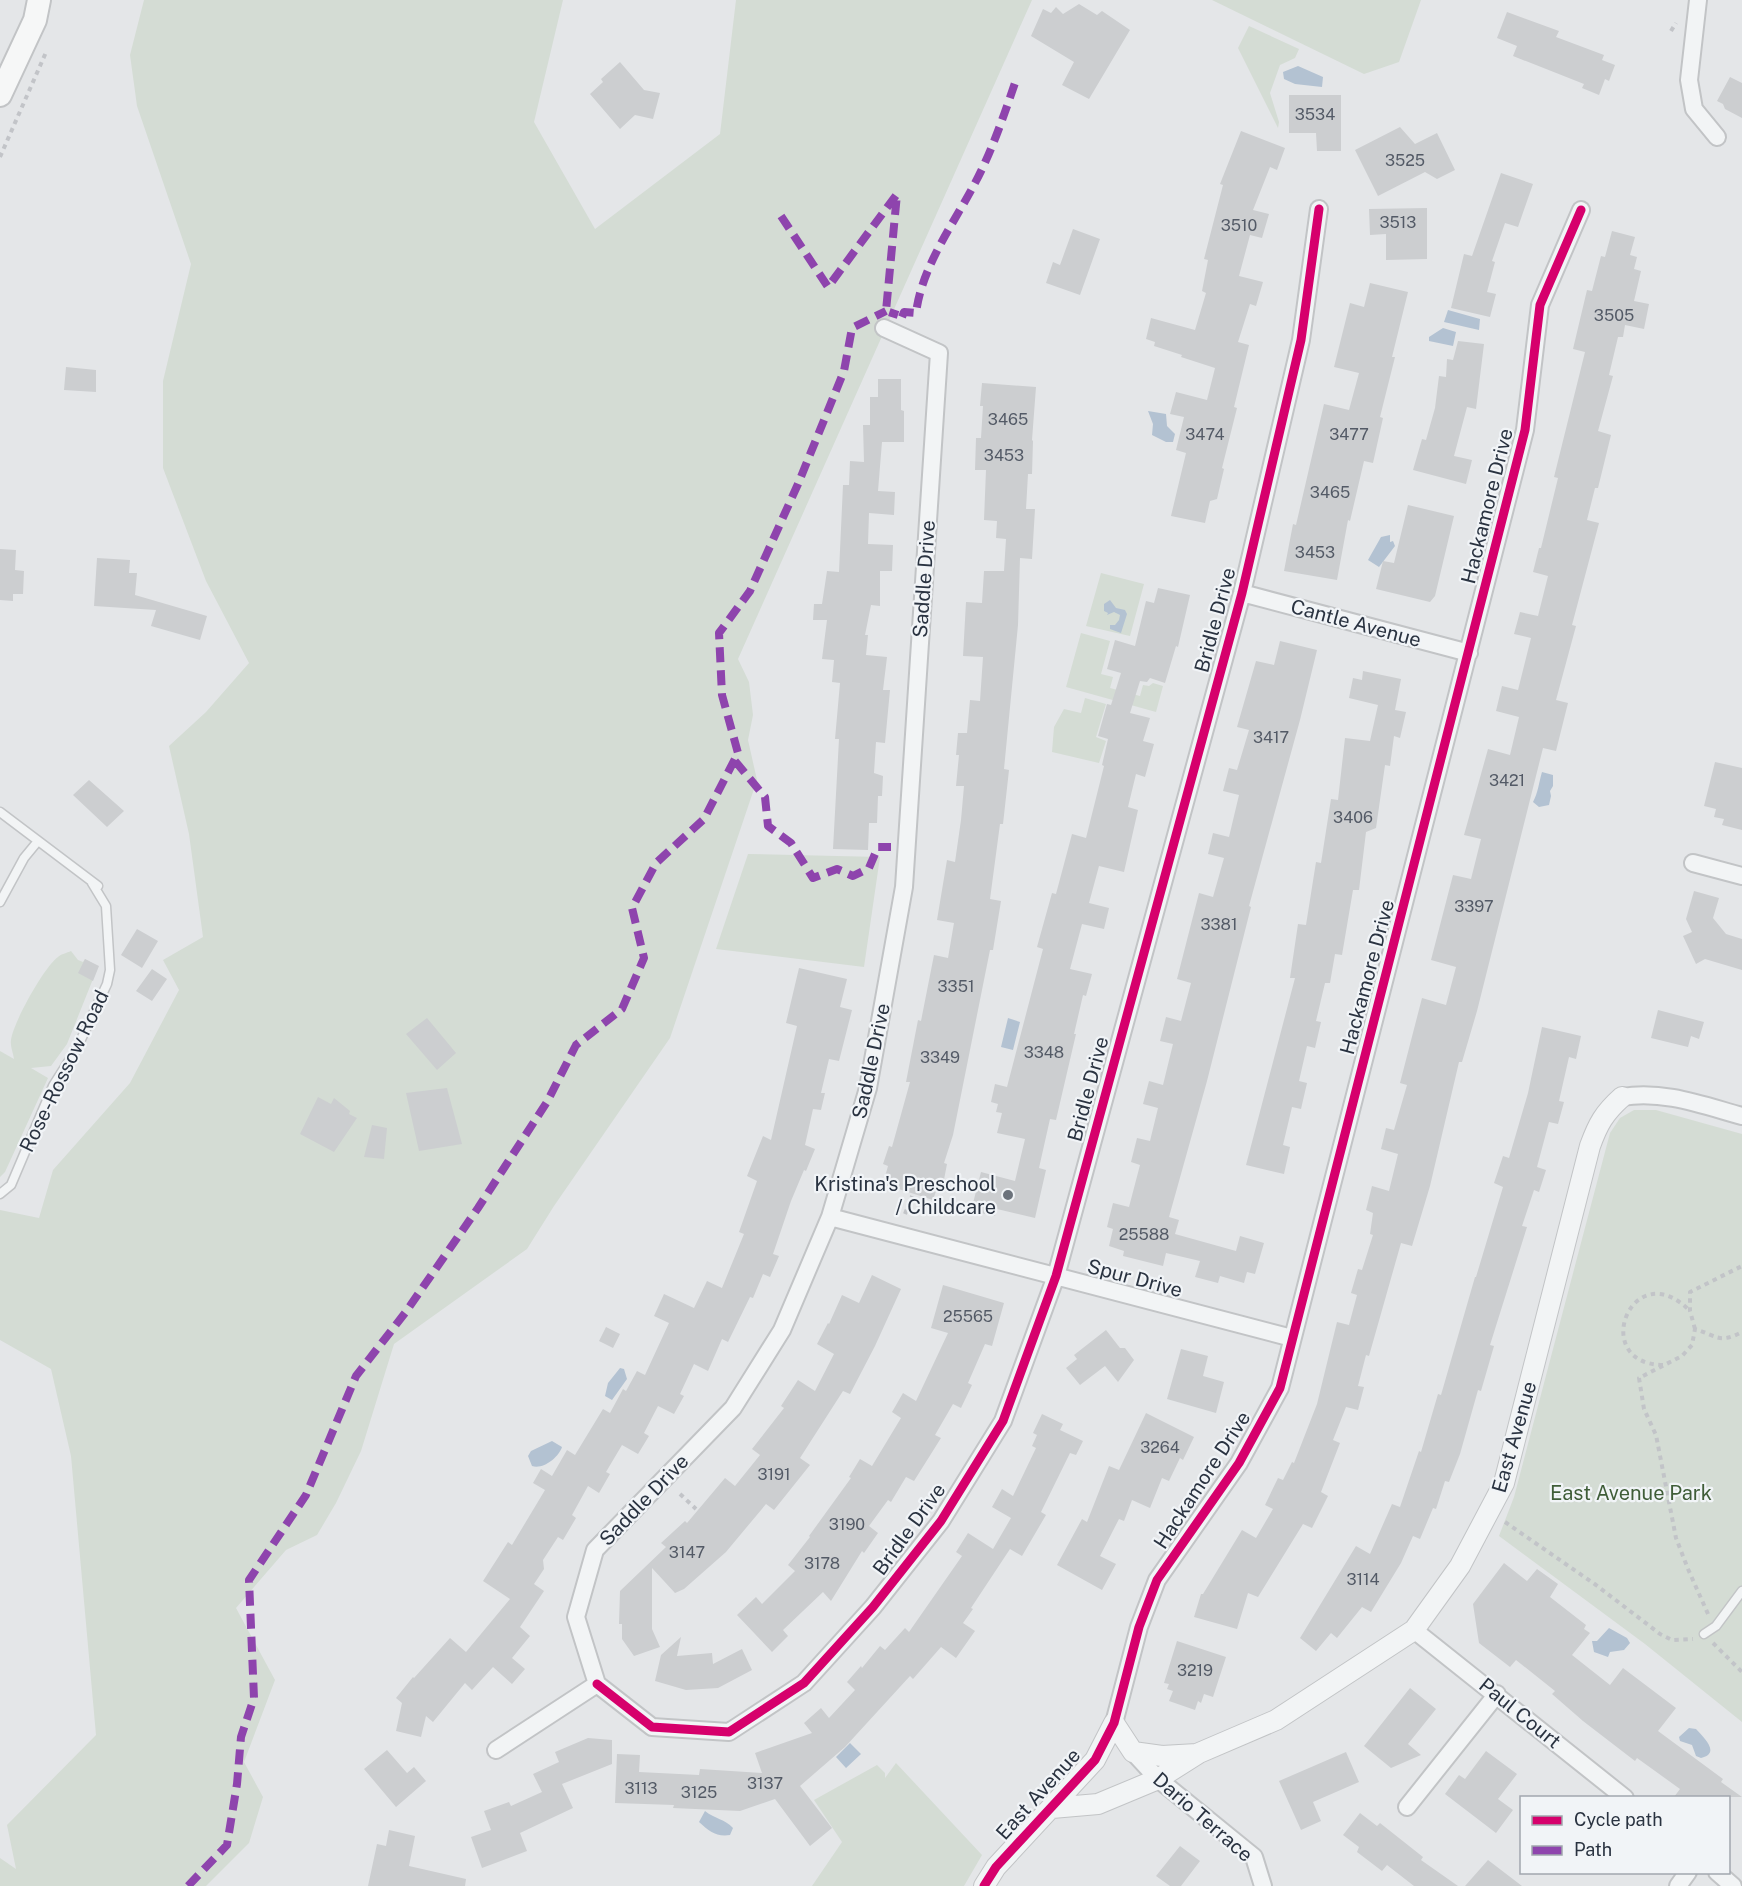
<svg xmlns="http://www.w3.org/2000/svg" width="1742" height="1886" font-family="'Public Sans',sans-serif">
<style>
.green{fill:#d4dcd4}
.water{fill:#b3c2d2}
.building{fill:#ccced0}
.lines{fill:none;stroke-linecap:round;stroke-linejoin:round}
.service-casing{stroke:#c2c4c6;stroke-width:11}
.minor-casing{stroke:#c2c4c6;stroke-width:20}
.tertiary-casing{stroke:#c2c4c6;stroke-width:22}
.secondary-casing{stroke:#c2c4c6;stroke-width:26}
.path{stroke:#c2c4c8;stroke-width:4;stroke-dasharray:4.5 4.5;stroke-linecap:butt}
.service{stroke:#f2f4f5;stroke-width:8}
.minor{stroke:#f2f4f5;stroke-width:16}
.tertiary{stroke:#f2f4f5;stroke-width:20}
.secondary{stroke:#f6f7f7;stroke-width:22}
.quiet{stroke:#8e44ad;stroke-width:8;stroke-dasharray:15 8;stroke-linecap:butt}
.cycleway-casing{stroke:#f1f4f7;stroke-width:13}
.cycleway{stroke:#d6006c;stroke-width:9}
.poi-dot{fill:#6b727b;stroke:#f1f4f7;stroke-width:2}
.labels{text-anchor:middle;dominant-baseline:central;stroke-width:4.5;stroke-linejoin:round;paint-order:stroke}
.number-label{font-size:16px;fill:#535a66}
.street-label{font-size:20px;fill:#2a3341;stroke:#f1f4f7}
.poi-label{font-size:20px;fill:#2a3341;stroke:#f1f4f7;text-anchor:end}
.park-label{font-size:20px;fill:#3f5d38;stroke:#f1f4f7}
</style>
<rect width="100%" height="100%" fill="#e4e6e8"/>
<path class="green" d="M144,0H563L534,122L595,229L720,134L736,0H1032L738,659L749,682L753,715L748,740L757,780L670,1038L554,1206L527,1249L394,1344L361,1451L336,1503L317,1535L286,1550L236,1608L275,1680L244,1762L263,1797L249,1843L206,1886H0V1858L16,1869L7,1825L96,1735L71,1456L51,1369L0,1340V1210L39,1218L53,1170L130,1083L179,990L163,960L203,937L189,834L169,746L206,712L249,663L206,581L163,468V381L191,264L137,106L130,55Z
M1212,0H1421L1399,62L1364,74Z
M1249,26L1299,49L1295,58L1280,65L1270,93L1279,122L1278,128L1238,48Z
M1101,573L1144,584L1130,636L1086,626Z
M1081,633L1110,641L1101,674L1113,677L1110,688L1140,696L1143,685L1149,686L1153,683L1163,686L1156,712L1066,687Z
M1085,698L1106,704L1096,737L1106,741L1099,763L1052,752L1054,727L1064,709L1081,713Z
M748,854L880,857L864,967L716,949Z
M71,951L78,960L83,962L85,959L92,963L97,969L67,1044L51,1066L31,1068L48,1078L5,1172L0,1177V1051L14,1059C13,1052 10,1046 11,1040C13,1023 44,967 58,957C61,954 67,953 71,951Z
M1634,1110H1656L1742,1134V1722L1645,1644L1499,1536L1514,1497L1610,1133L1620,1118Z
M896,1763L982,1855L964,1886H812L842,1842L814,1800L877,1765L885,1773V1778Z"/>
<path class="water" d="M1298,66L1323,77L1322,87L1295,84L1284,79L1283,72Z
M1448,310L1480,319L1479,330L1444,322Z
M1443,328L1456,332L1453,346L1429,341V337Z
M1148,411L1166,414L1167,426L1175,434L1173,442H1166L1152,435L1153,424Z
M1390,535V542L1393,541L1395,546L1379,567L1368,560L1381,537Z
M1110,600L1116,608L1125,610L1127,614L1121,633L1110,629V625H1115L1119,620L1120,615L1114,612L1107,615L1108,613L1104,611V604Z
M1542,772L1553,775V786L1550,791L1551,796L1549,805L1539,807L1533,802C1538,793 1539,782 1542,772Z
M1008,1018L1020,1022L1013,1050L1001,1047Z
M620,1368L624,1369L627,1379L612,1400L605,1396L608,1383Z
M552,1441L562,1447C559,1457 543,1470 532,1466L528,1456L531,1451Z
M1609,1628L1627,1638L1630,1643L1624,1650L1610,1652L1608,1657L1594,1652L1592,1641H1597Z
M1689,1728L1696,1729C1704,1738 1721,1753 1701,1758L1696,1756L1692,1745L1680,1741L1679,1737Z
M850,1743L861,1754L846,1768L836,1757Z
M705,1811C715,1819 725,1819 733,1828L730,1835C716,1837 709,1831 699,1822Z"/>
<path class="building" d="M1079,4L1097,15L1102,11L1130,30L1089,99L1062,85L1074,62L1031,36L1043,9L1051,13L1056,7L1063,14Z
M1507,12L1559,31L1556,37L1604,55L1602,60L1615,65L1609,81L1605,79L1599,95L1582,88L1584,84L1513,56L1517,46L1497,38Z
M620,62L644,90L660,93L653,119L635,115L620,129L590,94L603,82L601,79Z
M1730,77L1742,83V118L1725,109L1723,104L1717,101Z
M1289,95H1341V151H1317L1316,133H1289Z
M1400,127L1415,144L1437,133L1455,170L1437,179L1425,172L1378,196L1355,150Z
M1241,131L1285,148L1277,170L1270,167L1253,210L1269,214L1262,238L1250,235L1239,276L1263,282L1256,306L1250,304L1238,342L1249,345L1234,407L1237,408L1222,468L1224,469L1217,499L1210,501L1205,523L1171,516L1186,453L1176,450L1184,417L1170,414L1176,392L1207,400L1215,368L1181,357L1182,355L1154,346L1155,342L1146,339L1151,318L1195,330L1206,293L1202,291L1208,260L1204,259L1223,185L1220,184Z
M1501,173L1533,184L1518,227L1505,223L1492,261L1495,262L1487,292L1496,294L1490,317L1451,308L1464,254L1472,256Z
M1427,208V259L1386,260V234L1370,235L1369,209Z
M1073,229L1100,239L1080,295L1046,283L1053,262L1060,265Z
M1612,231L1635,237L1630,255L1637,257L1634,269L1641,271L1634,301L1649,304L1644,329L1625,325L1623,337H1618L1609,375L1613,376L1598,431L1611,435L1598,488H1595L1587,520L1599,523L1572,625L1576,626L1556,700L1568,703L1556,751L1543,748L1477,1011L1462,1062H1459L1430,1186L1412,1246L1401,1243L1369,1356L1366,1355L1358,1386L1364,1387L1358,1410L1346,1407L1333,1440L1340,1443L1321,1492L1328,1496L1312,1528L1303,1524L1258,1597L1248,1593L1237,1629L1194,1617L1201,1594H1203L1242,1530L1256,1538L1273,1509L1265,1505L1278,1478L1283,1480L1292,1462L1294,1463L1317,1404L1337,1322L1349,1325L1357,1295L1351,1293L1358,1269L1362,1270L1373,1235L1370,1234L1373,1213L1366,1210L1372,1186L1389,1191L1398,1154L1381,1149L1386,1128L1394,1130L1407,1085L1400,1083L1422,998L1446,1005L1456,967L1431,960L1453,875L1471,879L1481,839L1464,835L1488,749L1510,755L1519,717L1496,711L1502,686L1518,690L1531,638L1514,634L1520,612L1538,616L1548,576L1533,572L1539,548H1541L1558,478L1554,477L1585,352L1573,349L1587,290L1592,291L1601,256L1605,257Z
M1370,283L1408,292L1392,357H1395L1380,417L1383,418L1373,463L1364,461L1350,521L1348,520L1337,580L1284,571L1293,524L1296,525L1324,404L1349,410L1359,373L1334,367L1350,303L1364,307Z
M1458,341L1484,344L1476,409L1467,407L1454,456L1472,460L1466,484L1413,470L1422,439L1426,440L1435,408L1439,376L1446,377L1447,359L1453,360Z
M66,367L96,370V392L64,390Z
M878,379H901V410L904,411V442H882L878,491L895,492L894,515L869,513L868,544L893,545L892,571H880V606L871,605L865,635H868L866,655L887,657L883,690H890L885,743L876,742L874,773L883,776L882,796H878L877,823H869L868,850L833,849L839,739H835L840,683L832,682L834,660L822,659L827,620H813L814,604H822L827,571L839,572L843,485H849L850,461L864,462L863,425H870V397H878Z
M982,383L1036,387L1032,440L1033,441L1032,474H1028L1026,509H1035L1032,559L1020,558L1018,625L1004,769L1009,770L1003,824H1000L990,899L1001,901L993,950H990L953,1135L944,1163L947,1164L942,1190L937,1188L933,1200L883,1184L888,1166L883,1164L889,1146L892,1147L910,1082H906L918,1020L921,1021L934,955L948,958L954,923L937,920L947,860L955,862L961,820L964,786H956L959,755H956L958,733H967L970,700L980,701L983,657L963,656L966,602L982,603L984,571H1004L1006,539L996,538L997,521L984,520L986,470H975L976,438H981L983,406H980Z
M1408,505L1454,516L1435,596L1430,602L1376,589L1383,561L1394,563Z
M0,549L16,550L15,570L24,571L23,594H13V601L0,600Z
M97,558L130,560L129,573H137L135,595L207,616L200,640L151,626L156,610L94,606Z
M1158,588L1190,595L1178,647L1176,646L1165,683L1150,678L1147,682L1140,681L1130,713L1150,718L1143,741L1154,744L1145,777L1136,774L1128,807L1138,810L1124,872L1099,866L1089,903L1109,908L1104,929L1082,924L1070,969L1092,974L1086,996L1083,995L1074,1034H1076L1056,1120L1050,1119L1039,1168L1046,1170L1035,1218L997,1209L995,1216L971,1211L981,1172L1015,1181L1025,1139L997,1133L1002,1113L996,1112L998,1104L991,1102L995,1084L1007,1087L1043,949L1037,947L1052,893L1056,894L1072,834L1086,838L1104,766L1102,765L1108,739L1098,736L1107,704L1111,705L1121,673L1107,669L1115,640L1135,646L1146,601L1154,603Z
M1280,641L1317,650L1300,720L1249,906L1251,907L1207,1081L1169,1217L1179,1220L1175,1234L1236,1251L1240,1236L1264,1243L1255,1274L1247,1272L1244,1283L1220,1276L1218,1283L1195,1277L1200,1261L1166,1253L1163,1266L1123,1256L1124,1251L1109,1246L1113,1229L1107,1227L1113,1203L1129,1207L1140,1165L1131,1162L1137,1138L1150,1141L1158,1108L1143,1104L1149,1081L1163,1085L1173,1044L1160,1041L1166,1017L1181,1021L1191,983L1177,979L1199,893L1213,897L1224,858L1208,854L1213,833L1229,837L1239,795L1223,791L1229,768L1237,770L1249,730L1237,727L1256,661L1274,665Z
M1363,671L1401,679L1395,710L1406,712L1400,738L1394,736L1390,766L1385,765L1376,828L1366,832L1359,890H1353L1342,955L1335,954L1330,983H1325L1316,1021L1321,1022L1315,1048L1307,1046L1299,1081L1307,1083L1301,1109L1292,1107L1283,1145L1290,1147L1284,1174L1246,1165L1295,978H1290L1298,924L1306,925L1316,862L1321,863L1331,799L1338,800L1345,738L1370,741L1378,705L1349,698L1353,678L1362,680Z
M1715,762L1742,768V830L1722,825L1724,819L1714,817L1716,809L1704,806Z
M89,780L124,811L107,827L73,795Z
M1694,891L1719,898L1713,918L1726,934L1742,939V970L1705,959L1696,964L1683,936L1692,932L1686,919Z
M137,929L158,941L142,968L121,955Z
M85,959L99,966L93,981L78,973Z
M799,968L847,979L840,1007L852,1010L839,1061L829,1059L821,1093H825L821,1110L813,1109L805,1145L815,1149L806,1171L804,1170L791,1201L773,1254L779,1256L770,1277L763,1274L753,1298L750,1297L728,1342L722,1339L708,1371L694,1364L680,1394L684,1396L674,1414L658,1406L644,1433L649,1436L638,1454L622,1445L606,1472L610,1474L599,1493L588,1486L572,1515L576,1518L563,1540L558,1537L543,1560L544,1569L534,1584L544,1591L520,1627L530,1636L512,1658L525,1669L512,1684L493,1667L472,1690L465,1683L433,1722L426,1716L421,1737L396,1731L402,1703L396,1698L413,1677L414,1678L450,1638L466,1652L510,1599L483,1581L508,1542L512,1545L545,1490L533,1483L541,1469L552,1476L567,1450L575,1455L603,1409L610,1413L623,1389L626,1391L637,1371L645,1375L669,1323L654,1316L664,1294L694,1308L707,1281L722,1288L744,1234L739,1232L757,1181L747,1176L763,1136L771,1140L797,1026L786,1023Z
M152,969L167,979L152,1001L136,991Z
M1658,1010L1704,1022L1699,1039L1691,1036L1688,1047L1651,1038Z
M427,1018L456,1053L437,1070L406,1034Z
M1542,1027L1581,1036L1576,1059L1569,1057L1559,1101L1564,1102L1558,1124L1549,1122L1537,1167L1546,1170L1539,1192L1534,1190L1522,1226L1527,1227L1490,1345L1494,1346L1481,1391L1478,1390L1460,1454L1449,1482L1445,1481L1436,1509L1433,1508L1420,1539L1413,1536L1401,1563L1371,1612L1362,1607L1337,1638L1331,1633L1316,1651L1300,1638L1356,1546L1370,1554L1392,1504L1400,1507L1419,1451L1421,1452L1438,1394L1441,1395L1475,1277H1476L1503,1187L1494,1183L1503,1156L1509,1158L1528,1093Z
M447,1088L462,1144L419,1151L406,1093Z
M318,1097L331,1104L334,1098L350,1111L349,1114L357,1118L334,1152L300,1134Z
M372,1125L387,1128L384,1159L364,1157Z
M872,1275L901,1289L875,1346L850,1394L843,1391L800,1458L810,1465L774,1510L766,1504L726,1552L684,1589L675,1593L652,1568V1629L660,1647L634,1656L622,1639V1624H619L620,1591L666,1547L661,1543L685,1521L687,1523L725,1478L735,1486L760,1455L752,1449L784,1408L781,1406L798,1380L815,1391L834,1354L817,1344L828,1323L829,1324L842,1295L859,1303Z
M943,1285L1004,1303L992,1346L985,1344L968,1383L972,1385L961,1408L953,1404L935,1435L941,1438L914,1481L906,1477L891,1502L888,1500L869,1526L878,1533L864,1553L862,1551L831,1601L823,1592L783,1630L788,1636L772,1652L737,1615L756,1597L762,1604L795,1571L788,1565L810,1537L809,1536L851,1478L849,1477L860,1459L872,1466L901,1418L892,1412L903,1393L916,1401L948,1333L931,1328Z
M606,1327L620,1334L613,1348L599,1341Z
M1106,1330L1120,1348H1125L1134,1360L1118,1382L1105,1366L1080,1385L1066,1368L1077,1359L1074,1355Z
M1181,1349L1208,1356L1203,1376L1224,1382L1216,1413L1167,1399Z
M1146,1413L1194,1437L1183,1460L1180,1458L1169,1481L1162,1478L1150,1508L1132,1500L1124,1521L1119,1519L1100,1556L1116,1564L1102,1590L1057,1565L1082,1519L1087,1522L1109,1466L1119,1470Z
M1042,1414L1063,1424L1060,1430L1083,1441L1076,1455L1070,1453L1041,1512L1046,1515L1022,1556L1010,1549L971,1608L973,1609L963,1623L975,1631L956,1658L941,1647L913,1679L910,1676L845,1747L800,1786L832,1828L810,1846L775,1799L740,1811L673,1808L674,1805L615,1803L617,1754L640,1755L639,1772L699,1775L700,1769L762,1773L755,1753L812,1733L804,1723L821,1708L829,1718L855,1690L847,1682L861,1666L862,1668L880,1646L885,1650L905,1628L909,1632L962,1556L956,1552L968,1533L993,1549L1011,1518L992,1507L1002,1489L1013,1496L1036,1448L1032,1446L1037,1435L1033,1433Z
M1504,1563L1527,1581L1537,1569L1558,1584L1550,1597L1586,1625L1584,1629L1590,1633L1572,1655L1610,1685L1623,1668L1676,1708L1658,1731L1723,1779L1721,1782L1742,1797H1674L1680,1789L1637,1758L1635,1761L1583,1721L1552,1694L1555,1691L1516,1660L1510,1667L1479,1643L1473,1604Z
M681,1637L677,1656L712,1653L713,1664L742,1649L752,1670L718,1688L686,1690L655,1681L661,1655Z
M1177,1641L1226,1657L1213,1697L1204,1694L1201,1703L1198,1701L1195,1710L1169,1701L1173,1691L1167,1689L1169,1684L1164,1683Z
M1410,1688L1436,1709L1408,1744L1421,1755L1391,1768L1364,1746Z
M588,1738L612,1740V1764L562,1784L573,1808L520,1833L527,1851L482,1868L471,1837L491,1830L484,1811L509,1802L511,1806L542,1792L533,1774L559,1762L555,1752Z
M387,1750L407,1773L414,1767L426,1781L396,1807L364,1769Z
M1486,1751L1517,1774L1498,1799L1513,1810L1496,1833L1445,1794L1459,1775L1465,1779Z
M1346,1752L1359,1782L1313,1802L1321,1821L1301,1830L1279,1781Z
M1360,1813L1377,1826L1380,1823L1423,1857L1421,1860L1458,1886H1414L1387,1865L1382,1871L1357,1852L1359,1847L1343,1835Z
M389,1830L415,1836L409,1866L466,1879L465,1886H368L377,1844L386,1846Z
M1180,1846L1200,1861L1181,1886H1170L1156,1876Z
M1488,1860L1522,1886H1465Z"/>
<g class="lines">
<g class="service-casing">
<path id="service" d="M0,812L98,886L92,883L106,906L110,970L107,984L77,1048L53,1086L11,1185L0,1194
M0,902L24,858L38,841
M1704,1634L1716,1626L1742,1591"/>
</g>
<g class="minor-casing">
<path id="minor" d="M1698,0L1689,80L1694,109L1717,137
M1242,593L1469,653
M1693,863L1742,876
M1622,1097C1663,1090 1702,1105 1742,1116
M830,1217L1292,1338
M1414,1630L1625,1798
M597,1684L652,1727L729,1732L804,1683L873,1607L941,1521L1003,1421L1056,1276L1242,593L1301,340L1319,209
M597,1684L576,1617L595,1550L733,1408L782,1330L830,1217L868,1088L904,887L939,353L884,328
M1114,1723L1139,1627L1157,1580L1239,1463L1280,1388L1525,430L1540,305L1581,210
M496,1750L597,1684
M1133,1752L1158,1779L1254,1857L1263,1886
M1407,1807L1497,1694
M1717,1872L1733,1886
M1678,1886L1688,1872"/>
</g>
<g class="tertiary-casing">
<path id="tertiary" d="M1052,1808L1098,1804L1158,1779L1199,1753L1276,1720L1414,1630L1460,1566L1504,1483L1590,1146C1598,1124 1604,1113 1622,1097
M984,1886L996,1867L1095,1760L1114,1723L1133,1752L1162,1756L1197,1754"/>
</g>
<g class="secondary-casing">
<path id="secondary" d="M0,95L35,20L39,0"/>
</g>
<path class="path" d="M1671,31L1676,23
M0,157L47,50
M905,1214L912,1196
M1695,1329L1690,1311V1292L1742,1266
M1663,1365C1588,1364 1632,1252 1690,1311
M680,1494L696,1509
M1505,1522L1596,1585L1660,1634L1672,1640L1693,1639
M1708,1614L1688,1569L1676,1538L1656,1435L1644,1409L1639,1378L1682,1356L1692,1345L1695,1329C1717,1336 1719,1344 1742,1332
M1713,1643L1742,1672"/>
<use href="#service" class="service"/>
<use href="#minor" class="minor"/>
<use href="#tertiary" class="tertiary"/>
<use href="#secondary" class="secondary"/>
<path class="quiet" d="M781,216L828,287L897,194L886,311L898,315
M902,317L904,312L916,313C922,266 953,225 975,183C992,151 1004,115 1016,80
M735,761L765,797L768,826L791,843L813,878L837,869L853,876L869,868L878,847H891
M188,1886L227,1845L237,1784L241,1737L254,1698L249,1580L306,1495L356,1376L405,1313L478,1208L547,1102L576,1045L622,1009L644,958L632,908L656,863L704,819L738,753L722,695L719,633L750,591L798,484L844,371L852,328L886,311"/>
<g class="cycleway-casing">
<path id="cycleway" d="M597,1684L652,1727L729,1732L804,1683L873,1607L941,1521L1003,1421L1056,1276L1242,593L1301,340L1319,209
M984,1886L996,1867L1095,1760L1114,1723L1139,1627L1157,1580L1239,1463L1280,1388L1525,430L1540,305L1581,210"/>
</g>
<use href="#cycleway" class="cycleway"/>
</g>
<circle class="poi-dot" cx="1008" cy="1195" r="6"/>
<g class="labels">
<g class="number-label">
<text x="1315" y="114">3534</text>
<text x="1405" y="160">3525</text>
<text x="1398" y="222">3513</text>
<text x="1239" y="225">3510</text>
<text x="1614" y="315">3505</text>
<text x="1008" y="419">3465</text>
<text x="1205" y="434">3474</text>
<text x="1349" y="434">3477</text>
<text x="1004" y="455">3453</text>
<text x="1330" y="492">3465</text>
<text x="1315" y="552">3453</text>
<text x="1271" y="737">3417</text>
<text x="1507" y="780">3421</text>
<text x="1353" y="817">3406</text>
<text x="1474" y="906">3397</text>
<text x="1219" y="924">3381</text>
<text x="956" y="986">3351</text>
<text x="1044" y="1052">3348</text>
<text x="940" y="1057">3349</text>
<text x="1144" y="1234">25588</text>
<text x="968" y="1316">25565</text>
<text x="1160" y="1447">3264</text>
<text x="774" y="1474">3191</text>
<text x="847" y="1524">3190</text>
<text x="687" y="1552">3147</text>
<text x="822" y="1563">3178</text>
<text x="1363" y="1579">3114</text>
<text x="1195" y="1670">3219</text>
<text x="765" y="1783">3137</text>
<text x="641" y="1788">3113</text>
<text x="699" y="1792">3125</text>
</g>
<g class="street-label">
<text transform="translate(1487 506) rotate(-76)">Hackamore Drive</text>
<text transform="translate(924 579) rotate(-86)">Saddle Drive</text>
<text transform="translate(1215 620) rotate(-75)">Bridle Drive</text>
<text transform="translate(1356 623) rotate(15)">Cantle Avenue</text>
<text transform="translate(1367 977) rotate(-75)">Hackamore Drive</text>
<text transform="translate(871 1061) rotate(-78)">Saddle Drive</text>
<text transform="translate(64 1071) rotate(-64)">Rose-Rossow Road</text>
<text transform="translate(1088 1089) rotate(-75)">Bridle Drive</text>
<text transform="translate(1135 1278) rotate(15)">Spur Drive</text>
<text transform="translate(1514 1437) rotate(-74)">East Avenue</text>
<text transform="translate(1202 1480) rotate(-57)">Hackamore Drive</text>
<text transform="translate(644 1500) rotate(-46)">Saddle Drive</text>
<text transform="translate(909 1529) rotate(-54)">Bridle Drive</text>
<text transform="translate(1520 1713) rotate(39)">Paul Court</text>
<text transform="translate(1038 1794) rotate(-48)">East Avenue</text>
<text transform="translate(1203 1817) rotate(41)">Dario Terrace</text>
</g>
<g class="poi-label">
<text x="996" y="1184">Kristina's Preschool<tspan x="996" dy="23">/ Childcare</tspan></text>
</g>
<g class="park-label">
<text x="1631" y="1493">East Avenue Park</text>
</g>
</g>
<rect x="1520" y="1796" width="210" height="78" fill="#f1f4f7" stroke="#a1a7ae" stroke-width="1.5"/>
<rect x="1532" y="1816" width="30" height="9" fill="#d6006c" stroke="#a1a7ae" stroke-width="1.5"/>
<text x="1574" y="1826" font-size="18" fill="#2a3341">Cycle path</text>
<rect x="1532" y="1846" width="30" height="9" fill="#8e44ad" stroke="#a1a7ae" stroke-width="1.5"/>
<text x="1574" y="1856" font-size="18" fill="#2a3341">Path</text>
</svg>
